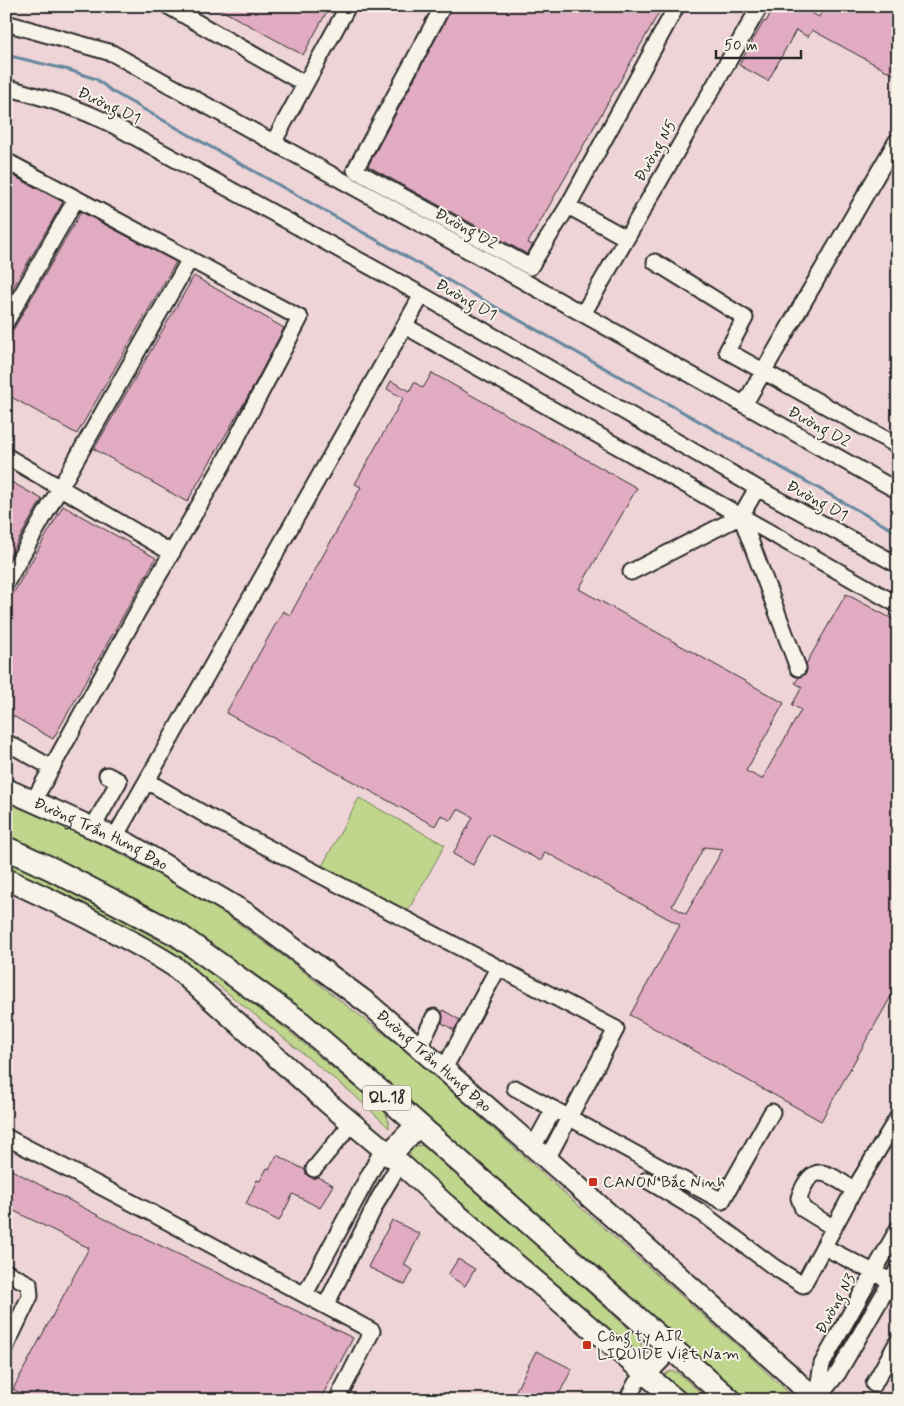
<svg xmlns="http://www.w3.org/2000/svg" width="904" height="1406" font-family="Mynerve,sans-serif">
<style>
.built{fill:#eed4d7}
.green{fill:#bfd68c;stroke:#75805c}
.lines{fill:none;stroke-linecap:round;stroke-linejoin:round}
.stream{stroke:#65889e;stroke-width:3}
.building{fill:#e1abc2;stroke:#2b2b2b;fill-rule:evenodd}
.minor-casing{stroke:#2b2b2b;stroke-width:19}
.major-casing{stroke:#2b2b2b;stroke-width:24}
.highway-casing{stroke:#2b2b2b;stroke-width:26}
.minor{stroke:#f7f3e8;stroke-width:15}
.major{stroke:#f7f3e8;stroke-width:20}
.highway{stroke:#f7f3e8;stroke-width:22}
.poi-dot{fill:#c8321e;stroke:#f7f3e8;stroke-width:2}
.labels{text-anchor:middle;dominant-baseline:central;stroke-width:4;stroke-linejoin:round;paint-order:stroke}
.shield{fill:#f7f3e8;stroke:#686764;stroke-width:1}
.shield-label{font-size:15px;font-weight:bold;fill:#2b2b2b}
.street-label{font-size:16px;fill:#2b2b2b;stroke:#f7f3e8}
.poi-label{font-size:16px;fill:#2b2b2b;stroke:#f7f3e8;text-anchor:start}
</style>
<rect width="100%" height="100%" fill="#f3e5e0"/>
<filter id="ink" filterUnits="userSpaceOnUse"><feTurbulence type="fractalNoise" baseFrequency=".02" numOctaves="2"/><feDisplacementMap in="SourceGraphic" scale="10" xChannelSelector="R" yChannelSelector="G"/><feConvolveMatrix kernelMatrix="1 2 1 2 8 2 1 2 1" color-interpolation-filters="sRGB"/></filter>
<g filter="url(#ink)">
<path class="built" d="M6,6H898V1400H6Z"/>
<path class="green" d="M359,798L445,845L407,912L322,866Z
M6,802L66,828L111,849L180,886L220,910L295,965L351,1009L408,1052L571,1199L747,1354L789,1393L790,1400H748L396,1089L257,976L209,943L169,918L91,876L6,835Z
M6,861L86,899L151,936L187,955L290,1032L385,1112L389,1122V1128L353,1094L214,982L211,985L185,963L6,870Z
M420,1145L426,1147L441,1159L629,1329C636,1335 643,1340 641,1349C636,1354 632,1350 628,1347L414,1163L410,1158V1152L414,1147Z
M671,1371L678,1373L709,1400H691L666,1379L665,1374Z"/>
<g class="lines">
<path class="stream" d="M6,55L69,70L96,79L113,92L898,533"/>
</g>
<path class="building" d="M214,6H330L303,55Z
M452,6H661V9L528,243L533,245L527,254L368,166L451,10Z
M774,6H798L819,17L825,6H888L898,11V77L812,30L808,37L796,30L768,81L739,65L764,21L766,22Z
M6,172L63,202L6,300Z
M81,212L176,262L77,434L6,394V342Z
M194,276L284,328L251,391L187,502L94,449Z
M432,373L637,488L579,589L784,703L746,771L762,779L801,710L792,705L802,687L795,683L799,677L806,674L807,669L806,664L846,594L898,622V984L821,1121L630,1015L680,925L545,852L541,861L490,834L473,865L453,854L473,817L458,809L451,821L441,815L435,826L226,713L283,611L290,615L361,487L355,484L403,398L387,389L391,381L410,391L414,382L423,388ZM704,847L723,849L686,914L672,906Z
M6,479L42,499L6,562Z
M63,506L156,558L53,739L6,712V606Z
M443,1010L460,1020L454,1030L442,1023L443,1017L442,1012Z
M277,1155L305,1170L308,1176L313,1178L318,1177L333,1185L320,1208L293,1194L279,1221L246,1204L257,1180L260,1181L267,1168L269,1169Z
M6,1167L105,1219L353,1338L320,1400H33L13,1389L89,1248L6,1207Z
M392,1220L420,1234L404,1265L413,1270L405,1285L368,1267Z
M458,1259L475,1269L465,1286L448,1275Z
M536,1351L572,1369L556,1400H511Z"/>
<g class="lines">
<g class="minor-casing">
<path id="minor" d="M168,6L305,84
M443,6L355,170L530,267L568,206L675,9L670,6
M6,23L112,53L583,314L898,491
M6,87C45,98 77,107 113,125L422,295L757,488L898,565
M273,143L348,6
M6,161L300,318L222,466L138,611L34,800
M568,206L626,238
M655,262L745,318L727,351L898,446
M583,314L760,6
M6,322L76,199
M405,326L898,605
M744,405L896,142
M6,456L172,553
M741,516L798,668
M631,572L741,516L757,488
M6,583L190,259
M6,742L52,768
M147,781L209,817L616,1029L547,1159
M93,827L119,781L107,775
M115,837L422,295
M419,1048L434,1017
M444,1069L498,968
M515,1088L722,1201L772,1112
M6,1137L148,1211L372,1331L337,1400
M533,1147L554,1109
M314,1169L352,1123
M647,1180L702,1213L774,1267L803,1285L854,1190L898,1117
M834,1228L803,1209L799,1198C812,1159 828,1173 854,1190
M824,1247L883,1277
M6,1272L29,1284L30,1296L6,1346
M305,1294L383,1149
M326,1305L379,1198L400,1163
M874,1384L898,1341
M817,1399L838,1373L898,1269
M627,1400L636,1383L645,1373
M816,1400L822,1364L898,1229"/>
</g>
<g class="major-casing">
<g id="major">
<path id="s1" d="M6,789L129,844L246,913L370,1005L547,1159L791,1376L815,1400"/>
<path d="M6,879C31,890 55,902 80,914C112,931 144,947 175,967L329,1104L400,1163L445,1204L676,1400"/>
</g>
</g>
<g class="highway-casing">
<path id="highway" d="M6,848L52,869L178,935L301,1023L397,1106L730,1400
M389,1155L418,1125
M645,1373L670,1347"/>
</g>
<use href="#minor" class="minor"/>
<use href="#major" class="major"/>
<use href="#highway" class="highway"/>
</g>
</g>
<g class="poi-dot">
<rect x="588" y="1177" width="10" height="10" rx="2.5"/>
<rect x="582" y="1340" width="10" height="10" rx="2.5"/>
</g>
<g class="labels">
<rect class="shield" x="363" y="1085.5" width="48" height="25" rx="4"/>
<g class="shield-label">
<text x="387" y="1098">QL.18</text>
</g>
<g class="street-label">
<text transform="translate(109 106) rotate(25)">Đường D1</text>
<text transform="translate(656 151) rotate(-60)">Đường N5</text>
<text transform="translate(466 229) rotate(29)">Đường D2</text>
<text transform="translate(466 300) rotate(30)">Đường D1</text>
<text transform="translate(819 427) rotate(29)">Đường D2</text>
<text transform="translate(817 501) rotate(29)">Đường D1</text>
<text stroke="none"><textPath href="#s1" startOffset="105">Đường Trần Hưng Đạo</textPath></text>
<text stroke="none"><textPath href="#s1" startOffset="510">Đường Trần Hưng Đạo</textPath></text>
<text transform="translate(836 1304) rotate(-61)">Đường N3</text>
</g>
<g class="poi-label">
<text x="603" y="1182">CANON Bắc Ninh</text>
<text x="597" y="1336">Công ty AIR<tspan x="597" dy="18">LIQUIDE Việt Nam</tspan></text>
</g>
</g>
<rect width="904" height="1406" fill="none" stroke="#f7f3e8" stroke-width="25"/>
<rect x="12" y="12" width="879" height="1381" fill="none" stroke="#2b2b2b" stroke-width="2" filter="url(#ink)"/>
<path d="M716 50v8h85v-8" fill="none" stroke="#2b2b2b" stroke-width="2.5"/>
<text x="724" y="50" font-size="15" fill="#2b2b2b" stroke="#f7f3e8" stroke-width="4" paint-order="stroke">50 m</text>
</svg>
